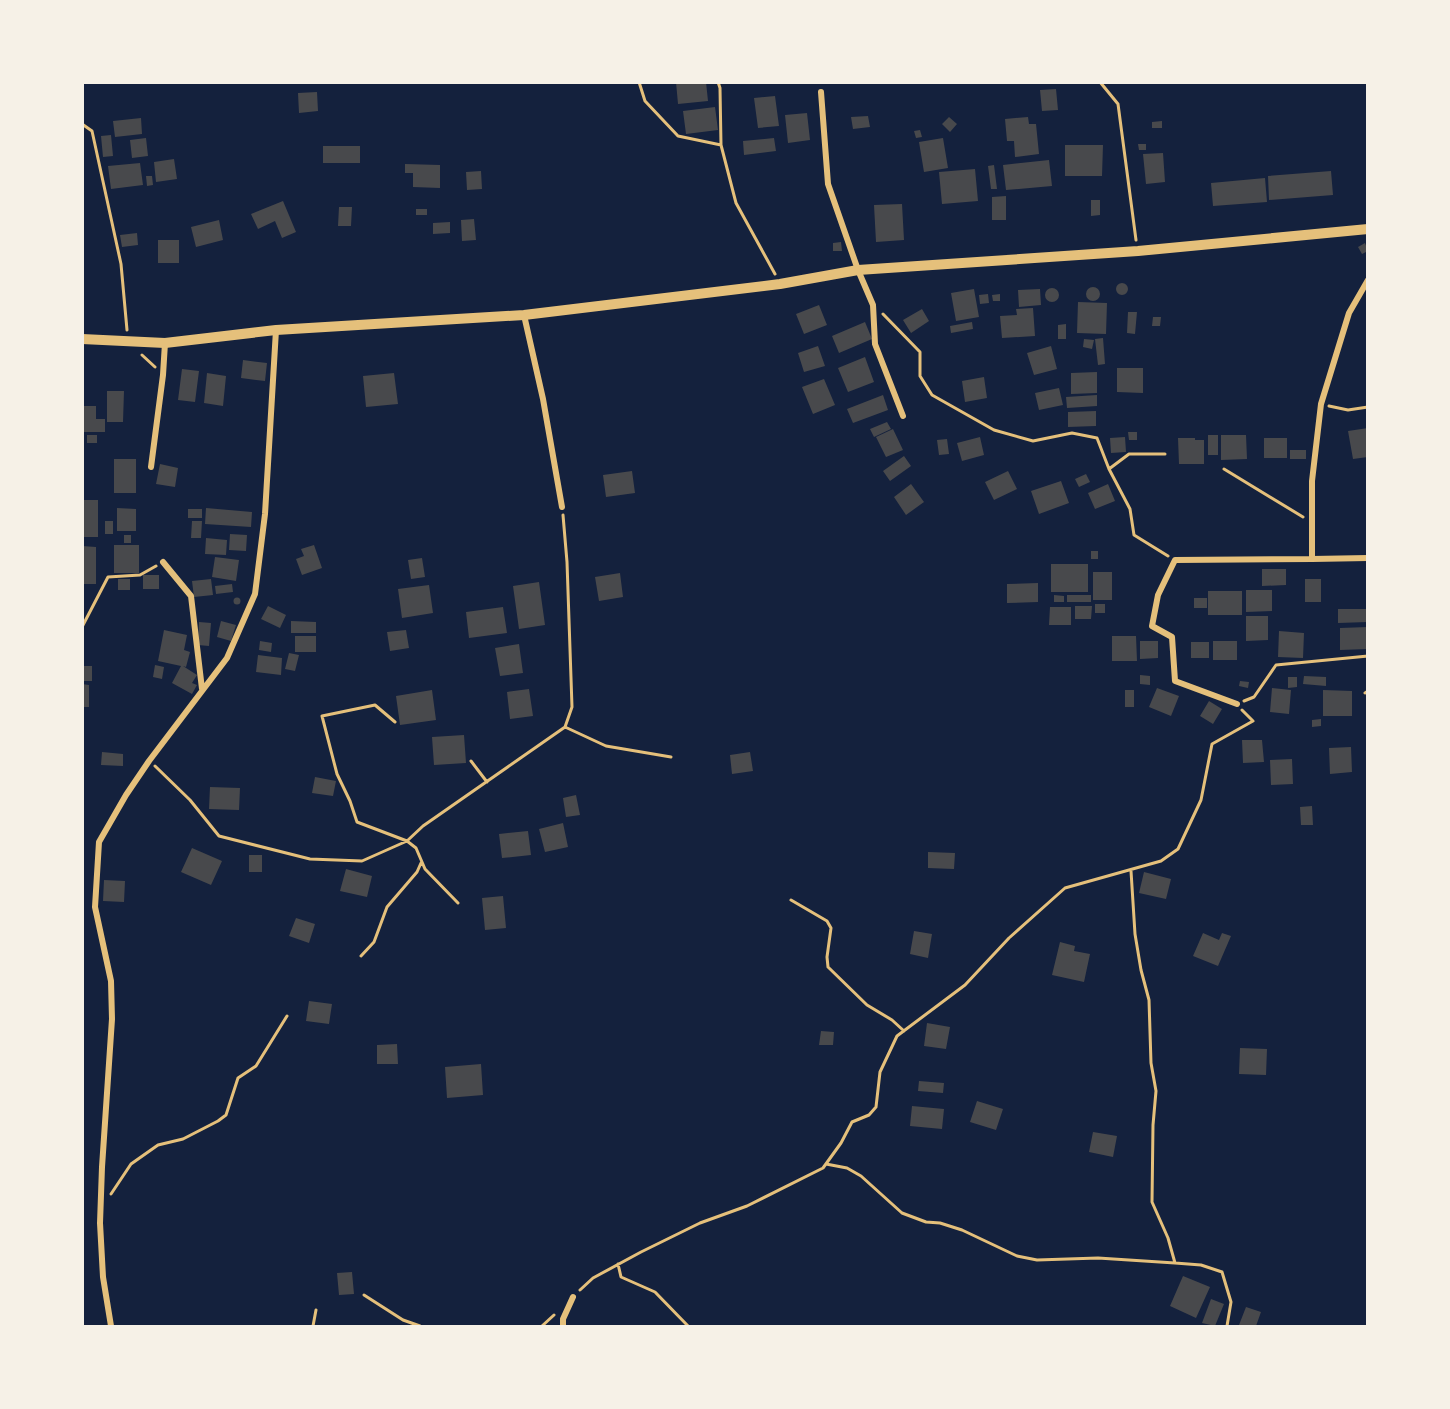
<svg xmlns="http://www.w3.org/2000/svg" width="1450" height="1409" font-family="'Work Sans',sans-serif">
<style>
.building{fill:#48494c}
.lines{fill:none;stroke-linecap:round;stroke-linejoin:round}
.path{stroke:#e5c07b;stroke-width:3}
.minor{stroke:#e5c07b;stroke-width:6}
.secondary{stroke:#e5c07b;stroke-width:10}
</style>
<rect width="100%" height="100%" fill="#14213d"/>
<path class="building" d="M676,82H706L708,101L678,104Z
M1056,89L1058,110L1042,111L1040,90Z
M317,92L318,111L299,113L298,93Z
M775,96L779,126L758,128L754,98Z
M715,107L718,130L686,134L683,111Z
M807,113L810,140L788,143L785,115Z
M868,116L870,127L853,129L851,117Z
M949,117L957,124L950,132L942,124Z
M1028,117L1029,124H1036L1039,154L1015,157L1014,141H1007L1005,119Z
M141,118L142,134L115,137L113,121Z
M1162,121V128H1152V122Z
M920,130L922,137L916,138L914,131Z
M111,135L113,156L103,157L101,136Z
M146,138L148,156L132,158L130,140Z
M774,138L776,151L744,155L743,141Z
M943,138L948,168L924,172L919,142Z
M1138,144H1146V150H1139Z
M1065,145H1103L1102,176H1065Z
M323,146H360V163H323Z
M1163,153L1165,182L1146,184L1143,154Z
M174,159L177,179L156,182L154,162Z
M1049,160L1052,186L1006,190L1003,165Z
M140,163L143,185L111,189L108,166Z
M405,164L440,165V188L413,187V173H405Z
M994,165L997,189H991L988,166Z
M975,169L978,201L942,204L939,172Z
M481,171L482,189L467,190L466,172Z
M1331,171L1333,195L1269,200L1268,176Z
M146,176H152L153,185L147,186Z
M1265,178L1267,202L1213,206L1211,183Z
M1006,196V220H992V197Z
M1091,200H1100V215L1091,216Z
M283,201L296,232L282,238L275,221L258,229L251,214Z
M902,204L904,240L876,242L874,205Z
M339,207H352L351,226H338Z
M416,209H427V215H416Z
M474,219L476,240L462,241L461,220Z
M219,220L223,240L196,247L191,227Z
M450,222V233L433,234V223Z
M137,233L138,245L122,247L120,235Z
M158,240H179V263H158Z
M841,242L842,251H833V243Z
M1365,243L1368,251L1362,254L1358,247Z
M1116 289a6 6 0 1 1 12 0a6 6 0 1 1-12 0Z
M1086 294a7 7 0 1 1 14 0a7 7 0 1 1-14 0Z
M1045 295a7 7 0 1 1 14 0a7 7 0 1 1-14 0Z
M974,289L979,317L956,321L951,293Z
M1040,289L1041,305L1019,307L1018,290Z
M988,294L989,303L980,304L979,295Z
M1000,294V301H993L992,295Z
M1078,302L1107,303L1106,334L1077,333Z
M819,305L827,325L804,334L796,314Z
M1033,308L1035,336L1002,338L1000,316L1017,315L1016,309Z
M922,309L929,321L911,333L903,320Z
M1128,312H1137L1135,334L1127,333Z
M1153,317H1161L1160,326H1152Z
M865,322L872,339L839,353L832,336Z
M972,322L973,329L951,333L950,326Z
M1066,324V339H1058V325Z
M1103,338L1105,364L1098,365L1095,339Z
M1084,339L1094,340L1092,349L1083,347Z
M818,346L825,366L804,372L798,353Z
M1051,346L1057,369L1034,375L1027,353Z
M865,357L874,382L848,392L838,368Z
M243,360L267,363L265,381L241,378Z
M1117,368H1143V393L1117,392Z
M182,369L199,371L195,402L178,400Z
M1097,372V393L1071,394V373Z
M207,373L226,376L223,406L204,403Z
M394,373L398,404L366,407L363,376Z
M984,377L987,398L965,402L962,381Z
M824,379L835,405L813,414L802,387Z
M1059,388L1063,405L1039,410L1035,393Z
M107,391H124L123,422H107Z
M883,395L888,410L853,423L847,409Z
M1097,395V406L1067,408L1066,397Z
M82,406H96V419H105V432H82Z
M1096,411V426L1068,427V412Z
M887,422L891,429L874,437L870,429Z
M1368,428V457L1353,459L1348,431Z
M893,429L903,450L886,457L876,437Z
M1128,432H1137V440H1129Z
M87,435H97V443H87Z
M1208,435H1218V455H1208Z
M1221,435H1246L1247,459L1221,460Z
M980,437L984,455L962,461L957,443Z
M1125,437L1126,452L1111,453L1110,438Z
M1178,438H1195V440H1204V464H1179Z
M1264,438H1287V458H1264Z
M947,439L949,454L939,455L937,440Z
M1290,450H1306V459H1290Z
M904,456L911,466L890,481L883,471Z
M114,459H136V493H114Z
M160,464L178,468L175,487L156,484Z
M632,471L635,493L606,497L603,475Z
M1008,471L1017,489L994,500L985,482Z
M1086,474L1090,482L1079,487L1075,479Z
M1061,481L1069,503L1039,514L1031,491Z
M911,484L924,502L906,515L894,497Z
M1108,484L1115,501L1095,509L1088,493Z
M82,500H98V537H82Z
M117,508L136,509V531H117Z
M206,508L252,512L251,527L205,524Z
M188,509H202V518H188Z
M105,521H113V534H105Z
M192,521H202L201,538H191Z
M230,534L247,535L246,551L229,550Z
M124,535H131V543H124Z
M206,538L227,540L226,555L205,554Z
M114,545H139V573H114Z
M314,545L322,568L302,575L296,559L304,556L301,549Z
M82,546L96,547V584H82Z
M1091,551H1098V559H1091Z
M215,557L239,560L236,581L212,577Z
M422,558L425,577L411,579L408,560Z
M1051,564H1088V592H1051Z
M1262,569H1286V585L1262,586Z
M1093,572H1112V600H1093Z
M620,573L623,597L599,601L595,577Z
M143,575H159V589H143Z
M118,579H130V590H118Z
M211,579L213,595L194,597L192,581Z
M1305,579H1321V602H1305Z
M539,582L545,625L519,629L513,586Z
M1038,583V602L1007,603V584Z
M232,584L233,592L216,594L215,586Z
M429,585L433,613L402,618L398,589Z
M1246,590H1272V611L1246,612Z
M1208,591H1242V615H1208Z
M1054,595L1064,596V602H1054Z
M1067,595H1091V602H1067Z
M233.5 601a3.5 3.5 0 1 1 7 0a3.5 3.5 0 1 1-7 0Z
M1194,598H1207V608H1194Z
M1095,604H1105V613H1095Z
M268,606L286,615L280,628L261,619Z
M1075,606H1092L1091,619H1075Z
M503,607L507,633L469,638L466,612Z
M1050,607H1071V625H1049Z
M1338,609H1368V622L1338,623Z
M1246,616H1268V640L1246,641Z
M221,621L236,625L231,641L217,637Z
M291,621L316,622V633H291Z
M199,622L211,623L209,646L198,645Z
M1368,627V649L1340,650V628Z
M164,630L187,635L184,650L190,652L186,667L183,666L197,675L192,683L197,685L192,694L172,683L181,666L158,661Z
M406,630L409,648L390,651L387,632Z
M1279,631L1304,633L1303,658L1278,657Z
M295,636H316V652H295Z
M1112,636H1136L1137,661H1112Z
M260,641L272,643L271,652L259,650Z
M1140,641H1158V658L1140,659Z
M1213,641H1237V660H1213Z
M1191,642H1209V658H1191Z
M519,644L523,673L500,676L495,648Z
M289,653L299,655L295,671L285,669Z
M258,655L282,658L281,675L256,672Z
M155,665L164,667L162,679L153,677Z
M82,666H92V681H82Z
M1140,675L1150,676V685L1140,684Z
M1304,676L1326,677V686L1303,684Z
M1288,677H1297V687L1288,688Z
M1240,681L1249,682L1248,688L1239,686Z
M82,684L89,685V707H82Z
M1157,688L1179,696L1171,716L1149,707Z
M1272,688L1291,690L1289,714L1270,712Z
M529,689L533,716L510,719L507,692Z
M432,690L436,720L400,725L396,696Z
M1125,690H1134V707H1125Z
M1323,690L1352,691V716H1323Z
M1209,701L1222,709L1213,724L1200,716Z
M1321,719V726L1312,727V720Z
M464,735L466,763L434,765L432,737Z
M1242,740H1262L1264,762L1243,763Z
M1351,747L1352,772L1330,774L1329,748Z
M102,752L123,754V766L101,765Z
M750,752L753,771L732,774L730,755Z
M1292,759L1293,784L1271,785L1270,760Z
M315,777L336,781L333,796L312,793Z
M210,787L240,788L239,810L209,809Z
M576,795L580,815L566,817L563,798Z
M1312,806L1313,825H1301L1300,807Z
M563,823L568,847L545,852L539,829Z
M528,831L531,855L502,858L499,834Z
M192,848L222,861L211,885L181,872Z
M928,852L955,853L954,869L928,868Z
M249,855H262V872H249Z
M346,869L372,876L367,897L340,891Z
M1144,872L1171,879L1166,899L1139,893Z
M104,880L125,881L124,902L103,901Z
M503,896L506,928L485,930L482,898Z
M296,918L315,924L309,943L289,936Z
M914,931L932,934L928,958L910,954Z
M1203,933L1219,940L1222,933L1231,936L1218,966L1193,956Z
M1060,942L1075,946L1074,951L1090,954L1084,982L1052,975Z
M309,1001L332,1004L329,1024L306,1021Z
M927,1023L950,1027L946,1049L924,1046Z
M821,1031L834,1032L833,1045H819Z
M397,1044L398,1064H377V1045Z
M1240,1048L1267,1049L1266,1075L1239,1074Z
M481,1064L483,1095L447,1098L445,1067Z
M919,1081L944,1083L943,1093L918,1091Z
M977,1101L1003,1109L996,1130L970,1122Z
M912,1106L944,1109L942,1129L910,1126Z
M1093,1132L1117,1136L1113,1157L1089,1152Z
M352,1272L354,1294L339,1295L337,1273Z
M1183,1276L1210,1287L1196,1318L1170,1306Z
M1211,1299L1224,1304L1215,1326L1202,1323Z
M1246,1307L1261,1312L1256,1326L1239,1325Z"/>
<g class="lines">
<path class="path" d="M639,82L645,101L678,136L721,145
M718,82L720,88L721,145L736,203L775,274
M1100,82L1118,104L1136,240
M82,124L92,131L121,264L127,330
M883,314L920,352V376L932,395L994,430L1033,441L1072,433L1097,438L1109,469
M142,355L155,367
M1329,406L1348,410L1368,407
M1165,454H1129L1109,469L1130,509L1134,535L1168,556
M1224,469L1303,517
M82,627L108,577L140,575L156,566
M1365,693L1368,691
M1244,701L1254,697L1276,665L1368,656
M395,722L375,705L322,716L337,774L350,801L357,822L407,841L416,848L425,869L458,903
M565,727L606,746L671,757
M471,761L487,782
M155,766L190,800L219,836L310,859L362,861L407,841L423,826L565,727L572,707L567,562L563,515
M791,900L827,921L831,928L827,957L828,967L867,1005L892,1020L904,1031
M361,956L374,942L387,907L417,872L421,863
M826,1164L847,1168L861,1176L902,1213L926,1222L940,1223L962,1230L1017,1256L1037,1260L1098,1258L1175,1263L1168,1238L1152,1202L1153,1125L1156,1091L1151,1063L1149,1000L1141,970L1135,934L1131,871
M111,1194L131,1164L158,1145L183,1139L218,1121L226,1115L238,1078L256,1066L287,1016
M1175,1263L1201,1265L1222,1272L1231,1302L1227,1326
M618,1264L621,1277L655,1292L688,1326
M580,1290L593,1278L641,1252L700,1223L747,1206L823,1168L841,1143L852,1122L869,1115L876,1107L880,1072L897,1036L965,985L1009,938L1065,888L1161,861L1178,849L1201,800L1212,744L1253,721L1242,710
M364,1295L403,1320L420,1326
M313,1326L316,1310
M542,1326L554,1315"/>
<path class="minor" d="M821,92L828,184L858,270L873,305L875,344L903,416
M1368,280L1349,313L1321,404L1312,481V559L1368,558
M524,315L543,399L562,507
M151,467L163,375L165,343
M163,562L191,596L202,689
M1237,704L1175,681L1172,637L1152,626L1158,595L1175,560L1312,559
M111,1326L103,1277L100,1223L102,1167L112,1019L111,981L95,907L99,842L126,795L149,761L227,658L255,594L265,514L276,330
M563,1326V1319L573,1297"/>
<path class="secondary" d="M82,339L165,343L276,330L524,315L780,284L858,270L1138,251L1368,229"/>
</g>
<rect width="1450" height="1409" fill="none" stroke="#f6f1e7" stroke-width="168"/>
</svg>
